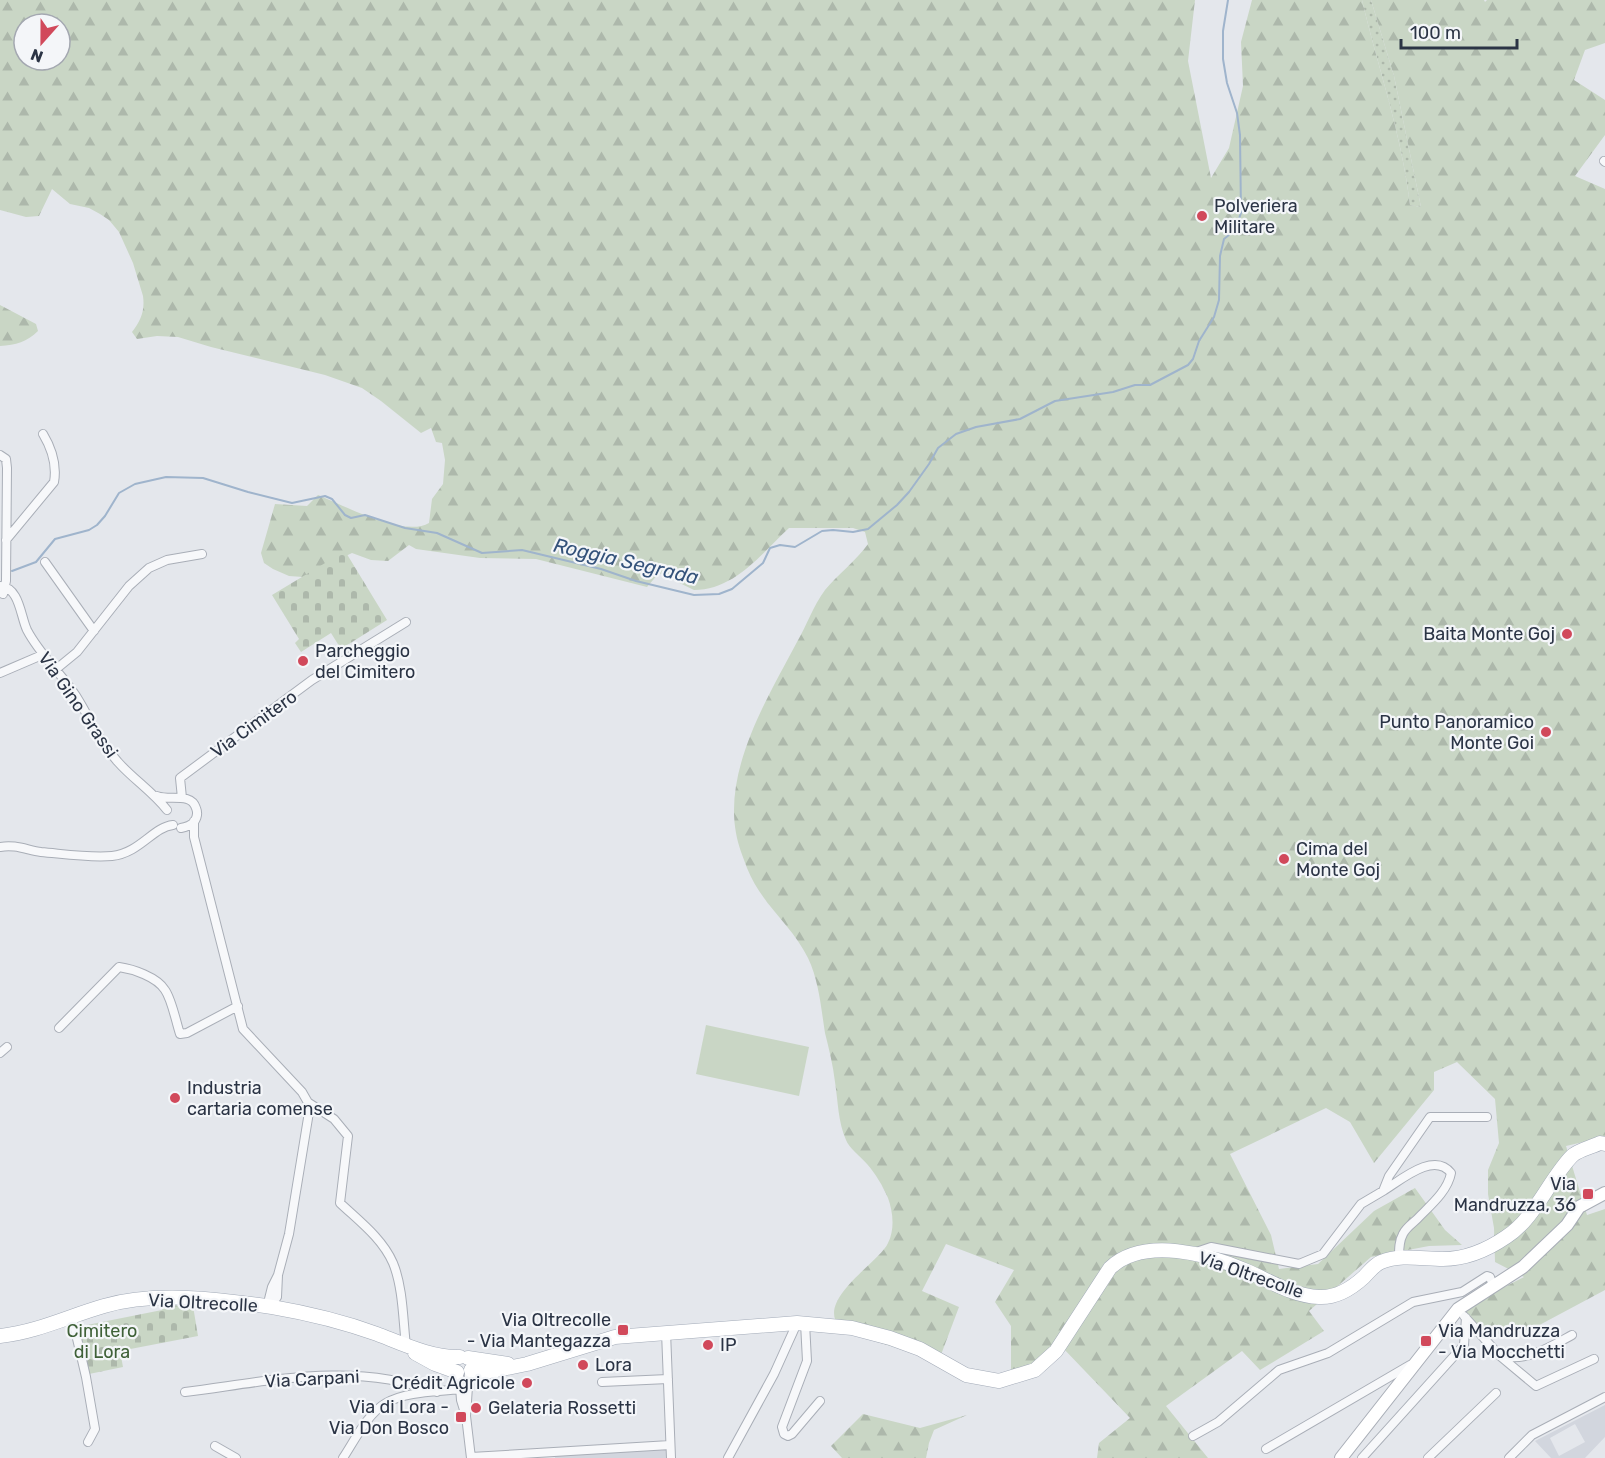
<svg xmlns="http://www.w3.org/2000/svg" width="1605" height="1458" font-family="Rubik,sans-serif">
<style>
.built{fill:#d2d6de;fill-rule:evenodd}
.grass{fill:url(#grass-dots)}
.forest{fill:url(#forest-firs);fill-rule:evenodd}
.cemetery{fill:url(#cemetery-stones)}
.park{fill:#c9d6c5}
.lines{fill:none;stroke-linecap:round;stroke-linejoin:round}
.stream{stroke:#9fb4cc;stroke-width:2}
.street-casing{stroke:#a9aeb7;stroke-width:10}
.secondary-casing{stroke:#a9aeb7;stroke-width:14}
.primary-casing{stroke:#a3abb8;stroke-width:15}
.street{stroke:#f7f8fa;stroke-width:8}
.secondary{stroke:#fff;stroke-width:12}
.primary{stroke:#fff;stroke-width:14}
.poi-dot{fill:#d1495b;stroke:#f4f6f9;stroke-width:2}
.labels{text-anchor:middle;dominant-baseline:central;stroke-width:4.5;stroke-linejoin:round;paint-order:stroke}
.poi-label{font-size:18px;fill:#2b3445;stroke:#f4f6f9;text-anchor:start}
.street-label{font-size:18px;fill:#2b3445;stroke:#f4f6f9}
.park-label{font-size:18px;fill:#3f6138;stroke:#f4f6f9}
.water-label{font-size:20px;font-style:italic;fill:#34527a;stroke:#f4f6f9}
</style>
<defs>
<pattern id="grass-dots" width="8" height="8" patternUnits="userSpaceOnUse" patternTransform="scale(1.5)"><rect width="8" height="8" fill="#c9d6c5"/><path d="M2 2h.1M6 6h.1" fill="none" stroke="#adb8ab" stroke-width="1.8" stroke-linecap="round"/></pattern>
<pattern id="forest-firs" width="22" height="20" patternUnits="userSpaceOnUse" patternTransform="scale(1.5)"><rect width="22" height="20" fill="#c9d6c5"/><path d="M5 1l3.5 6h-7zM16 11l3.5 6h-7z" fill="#adb8ab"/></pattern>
<pattern id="cemetery-stones" width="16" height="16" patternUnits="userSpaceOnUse" patternTransform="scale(1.5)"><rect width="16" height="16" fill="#c9d6c5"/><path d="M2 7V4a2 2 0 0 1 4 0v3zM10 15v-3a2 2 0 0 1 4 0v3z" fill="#adb8ab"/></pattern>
</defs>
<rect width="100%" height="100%" fill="#e4e7ec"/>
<path class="built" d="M1605,1405V1437L1585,1458H1551L1535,1441ZM1575,1424L1585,1442L1559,1456L1550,1438Z
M670,1445L671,1458H555V1451Z"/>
<path class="grass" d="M1362,0H1371L1394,76L1421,207L1410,205C1402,135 1378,68 1362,0Z"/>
<path class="forest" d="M0,0H1195L1188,61L1211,178L1229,148L1243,86L1241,42L1252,0H1362C1378,68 1402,135 1410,205L1421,207L1394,76L1371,0H1484L1485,2L1487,0H1605V43L1585,50L1574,80L1605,100V135L1575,176L1605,189V1141L1596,1139L1566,1146L1587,1215L1605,1209V1290L1532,1329L1507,1334H1480L1463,1308L1524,1277L1495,1262L1494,1228L1488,1194V1170L1499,1143L1495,1099L1457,1062L1434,1072V1090L1374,1163L1350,1122L1326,1108L1230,1154L1271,1235L1279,1269L1318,1264L1374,1211L1415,1188L1445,1230L1462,1245L1429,1246L1371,1257L1309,1311L1324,1331L1260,1370L1242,1351L1166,1406L1208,1458H1097L1099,1443L1130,1418L1062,1347L1011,1379V1326L995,1302L1014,1270L946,1244L922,1291L959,1307L939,1360L850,1334C847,1332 842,1329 839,1326C816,1299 880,1262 888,1243C895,1229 893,1212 888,1198C883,1186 875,1173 867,1164C860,1156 849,1148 846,1140C838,1122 838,1101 835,1082C833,1065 829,1049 825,1033C821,1008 819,981 808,958C792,925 761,904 747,868C743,857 738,845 736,833C724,768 768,697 797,642C807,625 813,606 825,590C838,574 856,561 868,544L865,532L853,528H789C762,553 735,590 694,590L659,573L647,587L536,559L480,558L416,549L409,545L388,561L371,560L352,553L303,577L289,576L273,569L264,563L261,553L275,504L307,506L318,495C343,505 404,538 429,523L432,499L443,484L445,460L442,443L436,442L431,428L421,433L381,401L362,388L325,375L211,347L178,337L157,336L137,339L132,332C141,320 145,311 143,296L133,263L119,232L109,220L100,214L89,208L70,204L52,189L39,216L26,217L0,210ZM24,24H60V60H24Z
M0,305L36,324L38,331C27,342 16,345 0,346Z
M863,1414L920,1428L967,1415L934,1430L929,1443L926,1458H842L831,1446Z"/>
<path class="cemetery" d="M345,551L387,620L341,649L331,633L301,652L295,643L299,639L272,595Z
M162,1305L193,1306L198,1336L120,1351L123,1367L89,1374L77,1327L162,1310Z"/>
<path class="park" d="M706,1025L809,1047L799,1096L696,1074Z"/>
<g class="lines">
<path class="stream" d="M12,571L36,562L55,539L89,530L97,525L105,516L119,493L135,484L166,477L203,478L248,492L292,503L325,496L332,499L345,515L351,518L365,515L405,528L437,533L482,553L522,550L601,569L636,581L694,595L719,594L732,589L763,563L770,548L780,545L795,547L822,531L833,530L853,532L868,529L897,505L909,492L929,464L938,448L956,434L976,427L1020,419L1055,401L1113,392L1135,385H1150L1188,365L1193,359L1199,341L1214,317L1219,300L1220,256L1224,239L1235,230L1241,213L1240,135L1237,113L1227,83L1223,59V31L1228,0"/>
<g class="street-casing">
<path id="street" d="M1604,161L1605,162
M0,455L6,459L7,468L6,581L3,594
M6,540L54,482C57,465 52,449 43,434
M45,562L94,631
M0,586C20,588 20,615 27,630C40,655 61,673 76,696C90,718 99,742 118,762C133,779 153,792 167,810
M55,670L77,652L129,586L149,568L167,560L202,554
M0,673L42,655
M157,796C169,801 191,792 196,808C198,813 197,818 194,822C190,826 186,827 181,828
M182,798L180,778L312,680L406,622
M194,821V837L243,1029L302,1092L310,1106L289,1234L278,1275L272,1287L269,1299L270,1307
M0,847C15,844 27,850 41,852C64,854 89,858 112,856C140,853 153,827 173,825
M59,1028L119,967C133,969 157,977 165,990C172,1000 176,1022 180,1034L187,1033L238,1006
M0,1053L7,1047
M309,1103L334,1119L348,1136L340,1203C359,1221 382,1238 393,1263C403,1287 403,1320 406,1346
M1383,1191C1401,1180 1434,1151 1451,1173C1448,1190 1432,1204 1420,1216C1414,1223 1407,1226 1403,1234C1399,1241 1399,1249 1399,1257
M1196,1252L1211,1247L1299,1264L1323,1254L1361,1204L1383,1191L1389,1176L1430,1117H1487
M270,1307L277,1297L278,1275
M1464,1316L1500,1356L1536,1386L1594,1359
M72,1317L86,1377L95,1429L88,1442
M805,1323L807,1361L782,1427L784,1434L788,1436L792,1434L820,1401
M666,1332L671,1458
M1501,1356C1527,1362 1550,1347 1572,1335
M469,1372L466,1416L471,1458
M459,1374L461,1400L465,1413
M602,1382L668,1379
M185,1392C272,1381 352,1361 437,1392
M1193,1436L1218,1422L1279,1370L1328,1353L1413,1302L1462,1292L1487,1276L1490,1277L1493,1286
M215,1446L236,1458
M1266,1449L1410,1365
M471,1457L670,1445
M343,1458C355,1440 367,1414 386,1403C407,1391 437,1392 460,1389
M728,1458L774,1374L797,1323
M1362,1458L1464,1345L1466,1318
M1428,1458L1496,1393
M1509,1458L1532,1435L1605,1397"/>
</g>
<g class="secondary-casing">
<path id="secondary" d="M1341,1458L1458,1309L1523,1267L1567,1225L1579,1207L1605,1193"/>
</g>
<g class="primary-casing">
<path id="primary" d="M0,1336C37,1332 69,1316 104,1306C155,1291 220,1299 272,1307C307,1313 344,1322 377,1334C403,1344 432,1358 460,1357
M415,1353L435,1364L457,1372
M468,1358L508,1364
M471,1370L482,1372L497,1370L527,1364L615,1337L797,1323L852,1328L890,1338L920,1349L966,1375L999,1381L1035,1370L1056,1351L1110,1268C1144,1236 1209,1254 1247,1271C1270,1281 1293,1296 1319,1297C1336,1298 1352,1288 1364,1277C1369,1272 1374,1265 1381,1262C1401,1254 1422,1259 1443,1259C1467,1259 1487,1250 1506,1237C1534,1220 1550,1178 1572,1156C1578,1150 1592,1147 1600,1143L1605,1144"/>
</g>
<use href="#street" class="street"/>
<use href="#secondary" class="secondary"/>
<use href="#primary" class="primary"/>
</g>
<g class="poi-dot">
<circle cx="1202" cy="216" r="6"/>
<circle cx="1567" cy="634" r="6"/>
<circle cx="303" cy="661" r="6"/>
<circle cx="1546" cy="732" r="6"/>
<circle cx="1284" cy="859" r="6"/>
<circle cx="175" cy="1098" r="6"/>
<rect x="1582" y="1188" width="12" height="12" rx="3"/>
<rect x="617" y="1324" width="12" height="12" rx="3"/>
<rect x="1420" y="1335" width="12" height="12" rx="3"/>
<circle cx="708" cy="1345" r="6"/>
<circle cx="583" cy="1365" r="6"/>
<circle cx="527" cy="1383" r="6"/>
<circle cx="476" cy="1408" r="6"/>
<rect x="455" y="1411" width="12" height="12" rx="3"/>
</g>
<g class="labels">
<g class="poi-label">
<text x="1214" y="206">Polveriera<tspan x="1214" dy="21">Militare</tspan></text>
<text x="1555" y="634" text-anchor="end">Baita Monte Goj</text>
<text x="315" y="651">Parcheggio<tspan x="315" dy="21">del Cimitero</tspan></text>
<text x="1534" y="722" text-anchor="end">Punto Panoramico<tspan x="1534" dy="21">Monte Goi</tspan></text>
<text x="1296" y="849">Cima del<tspan x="1296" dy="21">Monte Goj</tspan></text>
<text x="187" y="1088">Industria<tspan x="187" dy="21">cartaria comense</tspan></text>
<text x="1576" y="1184" text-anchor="end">Via<tspan x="1576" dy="21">Mandruzza, 36</tspan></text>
<text x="611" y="1320" text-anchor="end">Via Oltrecolle<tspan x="611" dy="21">- Via Mantegazza</tspan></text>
<text x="1438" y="1331">Via Mandruzza<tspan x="1438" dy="21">- Via Mocchetti</tspan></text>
<text x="720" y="1345">IP</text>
<text x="595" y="1365">Lora</text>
<text x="515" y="1383" text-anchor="end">Crédit Agricole</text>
<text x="449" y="1407" text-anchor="end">Via di Lora -<tspan x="449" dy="21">Via Don Bosco</tspan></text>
<text x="488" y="1408">Gelateria Rossetti</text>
</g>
<g class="street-label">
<text transform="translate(78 705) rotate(55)">Via Gino Grassi</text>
<text transform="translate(254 724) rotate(-36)">Via Cimitero</text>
<text transform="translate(1251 1275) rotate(19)">Via Oltrecolle</text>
<text transform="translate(203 1303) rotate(3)">Via Oltrecolle</text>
<text transform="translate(312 1379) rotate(-3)">Via Carpani</text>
</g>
<g class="park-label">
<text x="102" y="1331">Cimitero<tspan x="102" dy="21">di Lora</tspan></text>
</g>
<g class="water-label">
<text transform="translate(626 561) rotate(13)">Roggia Segrada</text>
</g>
</g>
<g transform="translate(42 42) rotate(201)"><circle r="28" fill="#f4f6f9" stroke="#a4a8b1" stroke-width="1.5"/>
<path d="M0-4.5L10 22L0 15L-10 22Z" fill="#d1495b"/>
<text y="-9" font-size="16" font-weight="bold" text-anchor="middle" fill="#2b3445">N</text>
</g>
<path d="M1401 39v9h116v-9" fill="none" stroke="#2b3445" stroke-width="3"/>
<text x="1410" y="39" font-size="18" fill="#2b3445" stroke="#f4f6f9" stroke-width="4.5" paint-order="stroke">100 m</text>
</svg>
